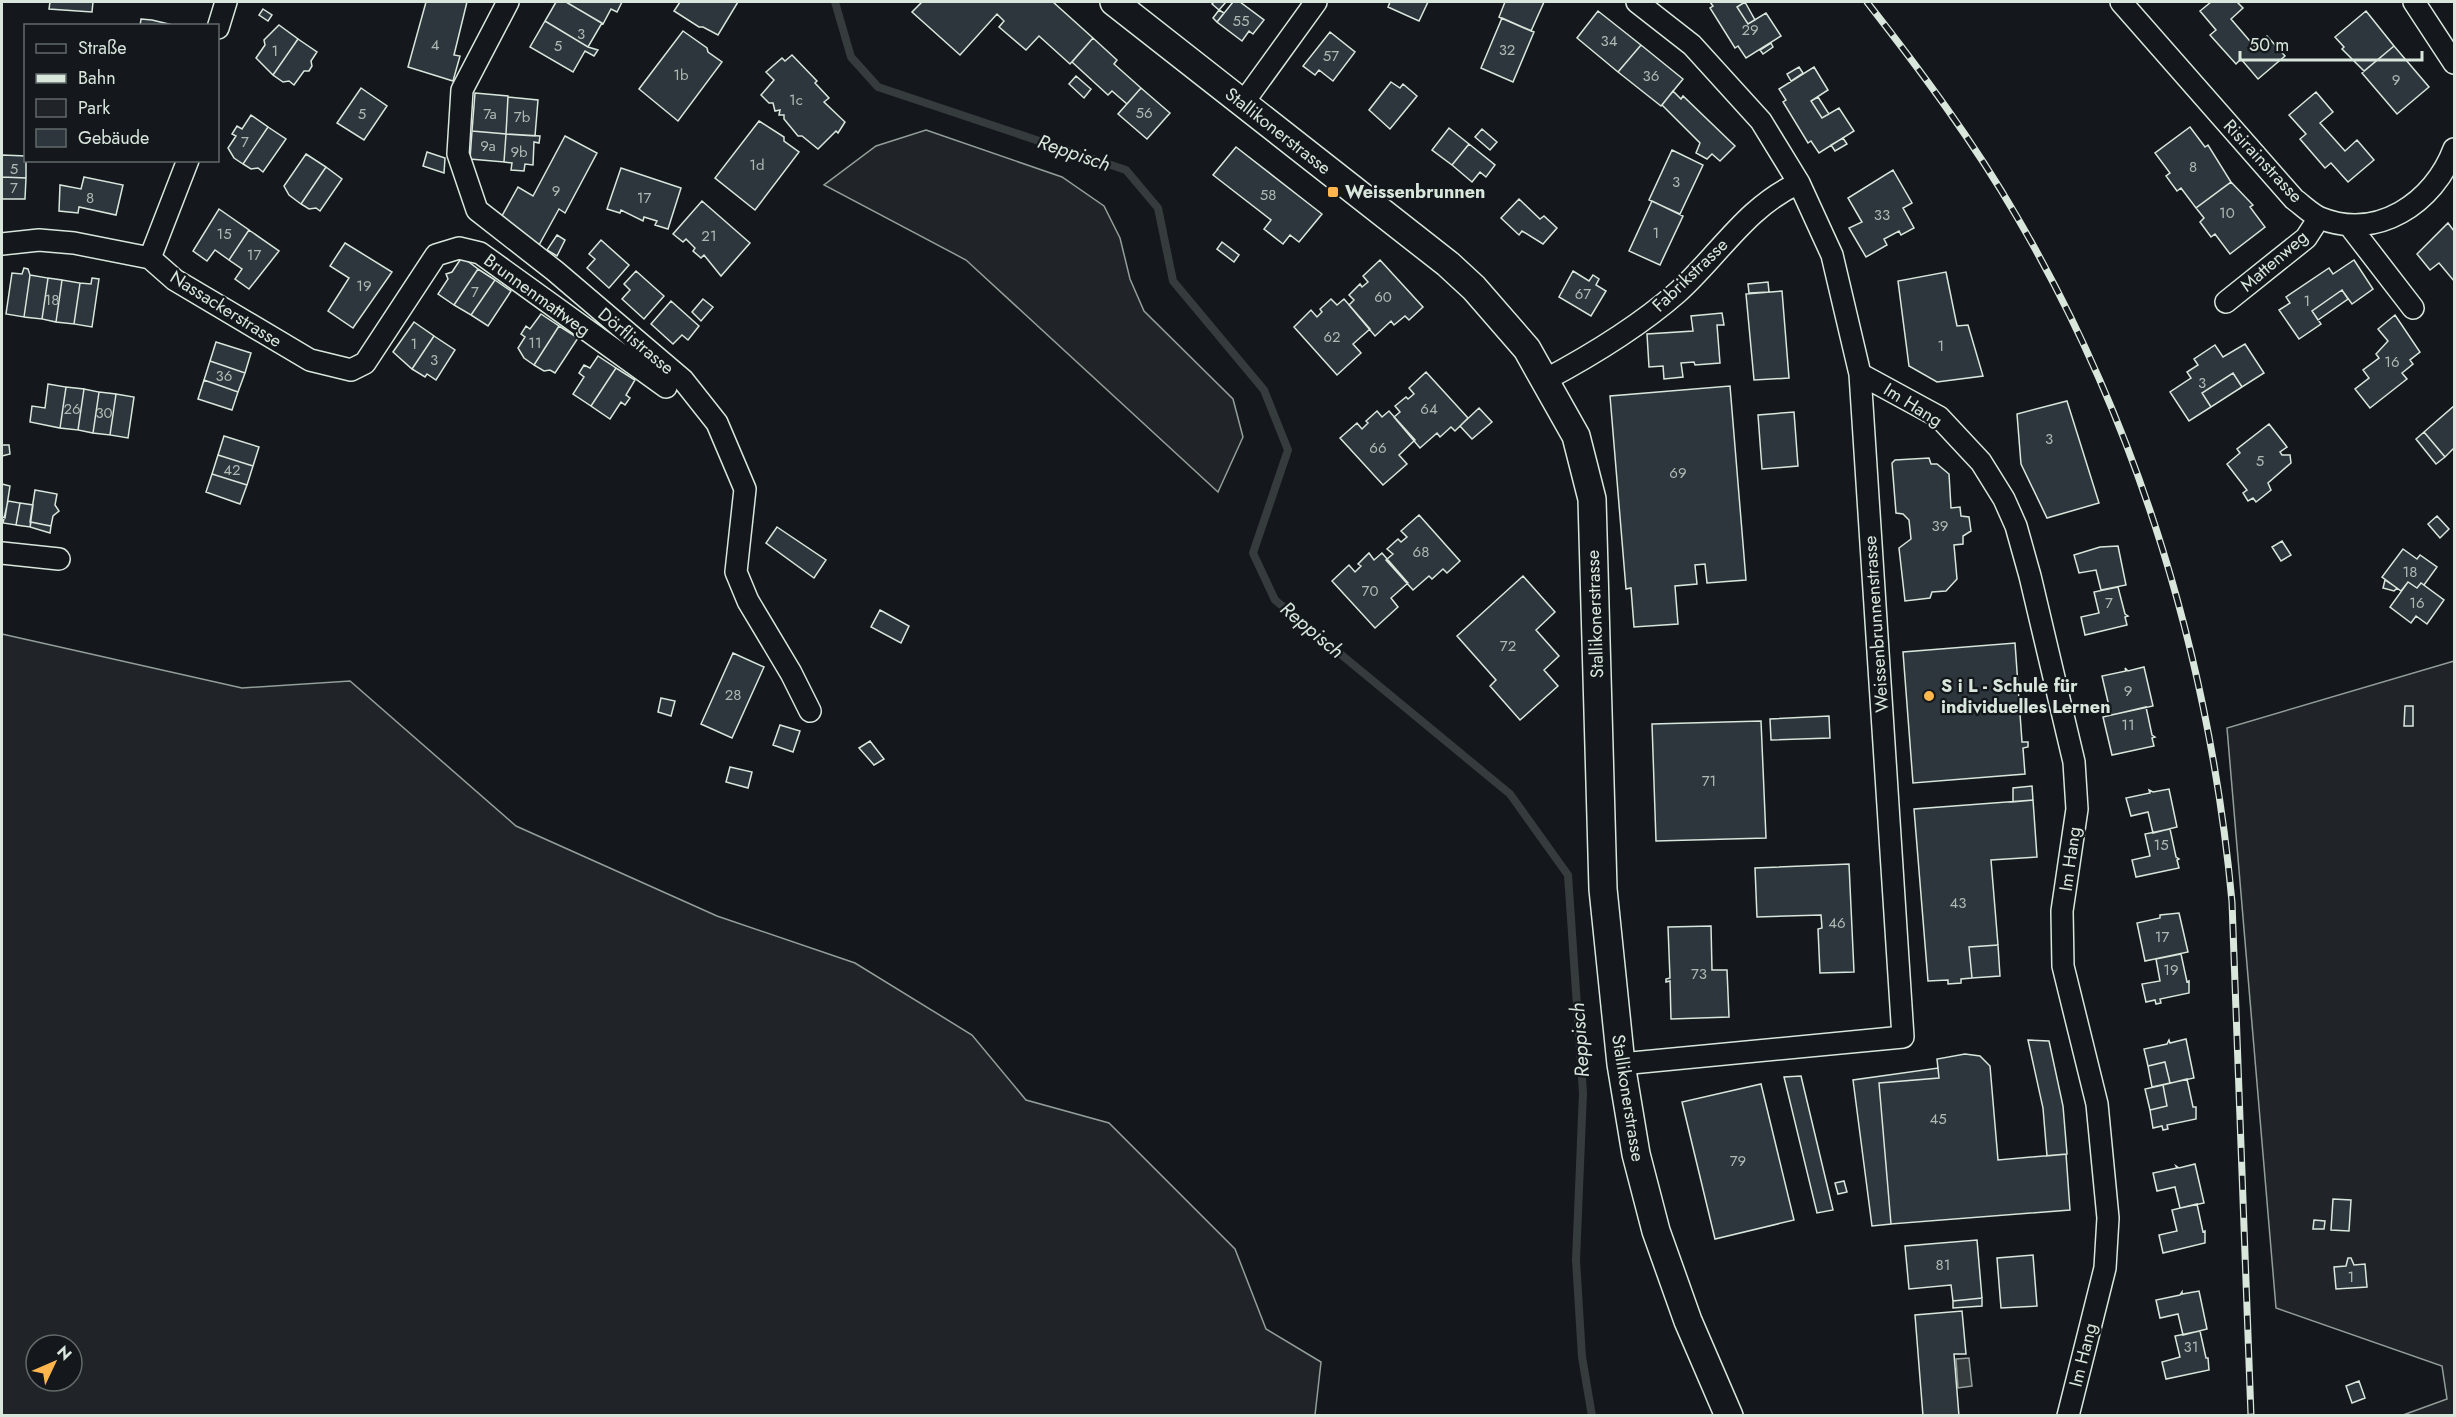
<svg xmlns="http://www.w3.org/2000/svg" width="2456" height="1417" font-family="Jost,sans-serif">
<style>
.green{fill:#202428;stroke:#939e99;stroke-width:1.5;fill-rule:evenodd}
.water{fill:#363b3e;stroke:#939e99;stroke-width:1.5}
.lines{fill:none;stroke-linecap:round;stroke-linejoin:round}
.stream{stroke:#363b3e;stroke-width:8}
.building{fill:#2c363c;stroke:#d8e6dc;stroke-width:1.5}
.minor-casing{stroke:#d8e6dc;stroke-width:24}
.tertiary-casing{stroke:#d8e6dc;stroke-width:30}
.minor{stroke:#14181c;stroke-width:21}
.tertiary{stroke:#14181c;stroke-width:27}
.rail-casing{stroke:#d8e6dc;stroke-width:7}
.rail{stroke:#14181c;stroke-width:4.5;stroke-dasharray:14;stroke-linecap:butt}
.poi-dot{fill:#ffb74d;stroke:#14181c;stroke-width:2}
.labels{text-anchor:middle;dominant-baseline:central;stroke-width:4.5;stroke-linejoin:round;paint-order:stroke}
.number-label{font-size:15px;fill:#adbab4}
.street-label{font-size:18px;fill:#d8e6dc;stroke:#14181c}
.poi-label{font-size:18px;font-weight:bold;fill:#d8e6dc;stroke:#14181c;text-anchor:start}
.water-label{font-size:20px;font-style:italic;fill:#d8e6dc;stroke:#14181c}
</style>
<rect width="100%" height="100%" fill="#14181c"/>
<path class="green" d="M926,130L1062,177L1104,206L1120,238L1130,279L1144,311L1233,399L1243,437L1218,492L966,260L824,185L876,146Z
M2,634L242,688L350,681L516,826L717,916L855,963L972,1035L1026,1100L1109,1123L1235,1249L1266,1329L1321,1362L1315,1415H2ZM36,1345H72V1381H36Z
M2454,661V1415H2403L2447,1399L2442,1366L2276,1308L2227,728Z"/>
<path class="water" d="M1969,1358L1972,1386L1958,1388L1956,1359Z"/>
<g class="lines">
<path class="stream" d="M835,2L851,57L878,87L1126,170L1158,208L1173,281L1264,390L1288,450L1253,553L1275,600L1510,794L1568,875L1583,1093L1576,1260L1582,1357L1592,1416"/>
</g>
<path class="building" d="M50,2H93L92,12L49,9Z
M426,2H467L454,55L460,56L453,81L408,67Z
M556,2H566L602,23L588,47L545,21Z
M566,2H622L617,12L611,9L603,24Z
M680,2H738L718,35L703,27H699L674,11Z
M922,2H1053L1093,38L1070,64L1039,36L1026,50L999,27L1004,21L997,14L960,55L912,12Z
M1214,2H1226L1219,10L1212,4Z
M1233,2H1240L1264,20L1253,34L1249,31L1242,41L1217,22Z
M1390,2H1428L1419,21L1388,7Z
M1505,2H1544L1531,31L1499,17Z
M1710,2H1745L1737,7L1748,24L1766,13L1781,36L1746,58L1738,46L1735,48L1710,8L1713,6Z
M1745,2L1755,20L1748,24L1737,7Z
M2211,2H2237L2243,8L2231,19L2255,47L2267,36L2285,56L2258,79L2241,59L2236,64L2210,35L2216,30L2200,11Z
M263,9L272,15L268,21L259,15Z
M1219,10L1224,13L1217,22L1213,18Z
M1598,11L1641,45L1618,72L1577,38Z
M2366,11L2394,46L2364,71L2342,49L2344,47L2335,37Z
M1502,18L1534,32L1513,82L1481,68Z
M141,19L152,20L177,26H140Z
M545,21L588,47L598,50L594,56L585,51L573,72L530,47Z
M279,25L298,39L273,75L256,58L265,45L264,40Z
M683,31L707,48L708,52L722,62L678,121L639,89Z
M1330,32L1355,52L1333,81L1319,70L1315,75L1303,66Z
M1093,38L1117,60L1114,64L1141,88L1127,104L1112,91L1108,95L1072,62Z
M298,39L317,52L311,61L312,66L309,71H304L294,85L289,81L283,82L273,75Z
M1771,43L1773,47L1763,54L1760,50Z
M1641,45L1683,79L1661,106L1618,72Z
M2394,46L2429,87L2397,114L2362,73Z
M792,55L817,81L815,83L829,98L824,102L845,122L838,133L836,131L818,149L802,136H798L784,119V115H779L780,110L775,111L773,103H769L761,95L774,80L766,72L782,58L785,61Z
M1799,67L1803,73L1791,81L1787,74Z
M1814,67L1828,90L1811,101L1822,118L1839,108L1854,131L1819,153L1811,141L1808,143L1783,102L1786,100L1779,89Z
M1076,76L1091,89L1084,98L1069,84Z
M1391,82L1400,88L1403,84L1417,96L1390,129L1369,110Z
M361,88L387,106L364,140L337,123Z
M1141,88L1170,113L1147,139L1118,114Z
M1673,91L1681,99L1683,96L1735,146L1720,161L1712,154L1707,159L1696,153L1700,143L1662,105Z
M2316,92L2333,112L2320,123L2345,151L2357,140L2374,160L2348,182L2331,163L2325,168L2300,139L2306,134L2289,115Z
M475,93L508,96L506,134L472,131Z
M508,97L538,100L535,136L506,134Z
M1818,97L1829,114L1822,118L1811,101Z
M251,115L268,127L243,164L234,158L228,148L236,136L232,134L237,126L242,129Z
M759,121L784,137V141L799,152L755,210L715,178Z
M268,127L286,139L263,172L258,168L251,169L243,164Z
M2190,127L2205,147L2208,145L2231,182L2196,208L2181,188L2177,191L2166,176L2170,173L2155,153Z
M1449,128L1469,144L1452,165L1432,150Z
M1482,129L1497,142L1490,150L1475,137Z
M472,131L506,134L504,162L470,159Z
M506,134L540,136L539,143L534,142L533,165L525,164L524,171L511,170L512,163L504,162Z
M565,136L597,153L565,213L559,209L539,245L498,223L518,187L533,196Z
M1843,138L1847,144L1835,151L1831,145Z
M1469,144L1495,165L1486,177L1480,172L1472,182L1452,165Z
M1236,147L1322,214L1299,242L1290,235L1283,244L1264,229L1271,220L1213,175Z
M1672,150L1703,165L1680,214L1649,200Z
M427,152L445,158L444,173L423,166Z
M306,154L326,167L301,204L289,195L284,186Z
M2,155L26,156V178L2,177Z
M326,167L342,179L320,211L316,208L309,209L301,204Z
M621,168L681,188L668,229L655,225L657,221L644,217L643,221L621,210L620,213L607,209Z
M1893,170L1912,203L1903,208L1914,228L1901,235L1899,231L1884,239L1887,245L1866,257L1849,228L1862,222L1848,198Z
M2,177L26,178L25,199H2Z
M84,177L123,185L116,215L79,207L78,213L59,211L60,185L81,189Z
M2231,182L2253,205L2250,207L2265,227L2230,254L2215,234L2211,237L2200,222L2204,218L2196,208Z
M1519,199L1540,219L1544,216L1557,228L1543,244L1522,231L1519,235L1501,218Z
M702,201L750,243L721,276L704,255L701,258L693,251L695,248L686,239L683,242L673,234Z
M1652,201L1683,216L1660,265L1629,251Z
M219,209L249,230L229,260L215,250L207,261L193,251Z
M2448,223L2454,231V281L2439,263L2430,270L2417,254Z
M249,230L279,251L249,289L235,279L242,269L229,260Z
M557,235L565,240L557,256L547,250Z
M601,240L629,265L609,288L587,268L595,259L589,254Z
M1222,242L1239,255L1234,262L1217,249Z
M345,243L392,272L353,328L328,311L349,278L330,266Z
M462,257L478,269L454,305L438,294L448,279L446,274L452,272Z
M1380,260L1423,307L1409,320L1405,316L1394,325L1391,321L1375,336L1349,305L1354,300L1349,295L1360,284L1362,287L1368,282L1363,276Z
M2354,260L2373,289L2352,304L2342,290L2312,311L2321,324L2299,339L2279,310L2290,303L2286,297L2329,268L2333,274Z
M24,268L28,269L30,275L24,317L6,314L12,273L22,274Z
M478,269L495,280L471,315L454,305Z
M636,271L664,296L644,319L622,299L630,290L624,284Z
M1573,271L1589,281L1593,275L1599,279L1596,285L1606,291L1591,316L1559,297Z
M1946,272L1957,326L1968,325L1983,376L1937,382L1909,366L1898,281Z
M30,275L48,278L42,319L24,317Z
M48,278L62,280L56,322L42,319Z
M92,278L99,279L92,327L74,324L80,283L91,284Z
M62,280L80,283L74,324L56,322Z
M495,280L511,291L488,326L471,315Z
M1768,282L1769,292L1749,293L1748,284Z
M2342,290L2348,299L2318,320L2312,311Z
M1782,291L1789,378L1754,380L1746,294Z
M703,299L713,307L701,321L692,312Z
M1331,299L1337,305L1344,299L1370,329L1353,344L1361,353L1337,375L1294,327L1311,310L1317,317L1322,312L1320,309Z
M671,301L699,326L688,340L682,335L673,344L651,324Z
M1722,313L1724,325H1717L1720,363L1695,365L1694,362L1681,363L1683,377L1664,379L1663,366L1649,367L1647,334L1693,331L1691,316Z
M541,314L559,326L534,365L524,358L518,348L525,337L521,334L526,326L530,329Z
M2395,315L2420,352L2410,360L2413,364L2402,373L2407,379L2370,408L2355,389L2369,378L2363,370L2379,358L2376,354L2388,341L2378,329Z
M414,322L434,336L412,369L393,352Z
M559,326L578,338L555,373L550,370L544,371L534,365Z
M434,336L455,350L436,380L427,374L425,377L412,369Z
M216,342L251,353L245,373L210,361Z
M2245,344L2264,373L2242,387L2233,373L2202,393L2211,407L2189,421L2170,392L2191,378L2187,372L2198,365L2194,359L2215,345L2223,357Z
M598,356L616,368L591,406L573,394L584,377L579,373L584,365L590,368Z
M210,361L245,373L238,392L204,380Z
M616,368L635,380L626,395L630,398L625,405L621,402L610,419L591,406Z
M1426,372L1468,418L1455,431L1451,427L1440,437L1437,433L1420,448L1394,417L1400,412L1395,406L1406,397L1408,399L1414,394L1409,388Z
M2233,373L2242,387L2211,407L2202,393Z
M204,380L238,392L232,410L198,399Z
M48,384L66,387L60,428L30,422L32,406L45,408Z
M1730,386L1746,580L1707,583L1705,564L1695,565L1697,584L1675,586L1678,624L1634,627L1631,588L1626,589L1610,396Z
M66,387L84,389L78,430L60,428Z
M84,389L99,392L93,433L78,430Z
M99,392L116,394L110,435L93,433Z
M116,394L134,397L128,438L110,435Z
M2067,401L2099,503L2047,518L2021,464L2017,414Z
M2454,406V448L2445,457L2424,432Z
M1479,408L1492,422L1472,439L1460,426Z
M1377,411L1382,417L1389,411L1415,440L1399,455L1407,464L1383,485L1340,438L1357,423L1362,429L1368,423L1366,421Z
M1794,412L1798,466L1762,469L1758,415Z
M2269,424L2287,447L2280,452L2282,455H2290L2291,463L2268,483L2271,490L2256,502L2253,498L2248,501L2243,493L2247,490L2227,464L2240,453L2237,449Z
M2424,432L2445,457L2436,464L2416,439Z
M224,436L259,447L253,466L218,455Z
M2,445H9L10,454L2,456Z
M218,455L253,466L247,485L212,474Z
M1929,458L1931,464H1937L1949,474L1951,508L1960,507L1961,516L1969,517L1971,531L1963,536V544L1954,545L1957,579L1946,591L1932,592L1930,598L1905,601L1899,548L1911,539L1909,520L1903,514L1896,513L1892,463L1895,460Z
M212,474L247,485L240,504L206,492Z
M2,484L10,486L5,518L2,517Z
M35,490L57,494L55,505L59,511L53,516L51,526L30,522Z
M8,501L20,503L16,525L3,523Z
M20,503L33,505L30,527L16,525Z
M1419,515L1460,561L1447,573L1443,569L1432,579L1429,576L1413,590L1386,560L1393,554L1387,549L1398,539L1401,542L1407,537L1401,531Z
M2437,516L2449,529L2440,538L2428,524Z
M31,522L51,526L50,533L30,527Z
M777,527L826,560L814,578L766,543Z
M2282,541L2291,555L2281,561L2272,547Z
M2118,546L2126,585L2101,590L2096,570L2079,573L2074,555L2100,547Z
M2403,549L2417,559L2420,555L2437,567L2424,585L2421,583L2417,588L2408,582L2401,591L2382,577Z
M1369,553L1374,560L1382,553L1408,583L1391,598L1398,607L1375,628L1332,581L1349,565L1355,572L1361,566L1358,564Z
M1523,576L1555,612L1536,630L1559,656L1544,670L1558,686L1520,720L1490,686L1496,680L1457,636Z
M2385,580L2397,588L2394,591L2383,588Z
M2408,582L2417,588L2421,583L2444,600L2427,624L2416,616L2411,623L2390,607Z
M2118,587L2125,614L2128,616L2125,617L2127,625L2085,635L2081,617L2099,613L2094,592Z
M880,610L909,626L901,643L871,627Z
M2015,643L2022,742H2028V747L2023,748L2025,774L1913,783L1903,652Z
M733,653L764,667L732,738L701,724Z
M2144,667L2153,706L2111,715L2102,676L2126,671L2125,668L2128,671Z
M661,698L675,701L671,716L658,712Z
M2405,706H2413V726H2404Z
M2146,707L2152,735L2155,737L2152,738L2154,746L2112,755L2103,717Z
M1829,716L1830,738L1771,740L1770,719Z
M1761,721L1766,838L1656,841L1652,724Z
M780,725L800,731L793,752L773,745Z
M870,741L884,759L874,765L859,748Z
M730,767L752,772L748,788L726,782Z
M2032,786L2033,800L2013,802V788Z
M2169,789L2177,827L2153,833L2148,812L2131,816L2126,798L2150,793L2149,790L2153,792Z
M2033,800L2037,857L1991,860L1998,945L1969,947L1972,978L1961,979V983L1948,984V980L1928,981L1914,809Z
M2170,829L2176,857L2179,859L2177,860L2179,868L2136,877L2132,860L2150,856L2145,834Z
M1849,864L1854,972L1820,973L1818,929L1822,928L1821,915L1757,917L1755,868Z
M2179,913L2188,952L2145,961L2137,923L2160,918V915Z
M1711,926L1712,970H1727L1729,1017L1671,1019L1670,981L1666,982V979L1670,978L1668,927Z
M1998,945L2000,976L1972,978L1969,947Z
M2181,954L2187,982L2189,981V993L2160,999L2161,1003L2156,1004L2155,1000L2146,1002L2142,984L2160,981L2156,959Z
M2186,1039L2194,1078L2170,1083L2165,1062L2148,1066L2144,1049L2167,1044L2169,1040L2170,1043Z
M2028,1040L2049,1041L2063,1106L2067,1154L2047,1156L2043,1108Z
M1965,1054L1980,1056L1990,1066L1998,1160L2066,1154L2070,1210L1891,1224L1879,1083L1939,1078L1937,1059Z
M2165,1062L2170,1083L2152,1087L2148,1066Z
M1938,1068L1939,1078L1879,1083L1891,1224L1872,1226L1853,1080Z
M1801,1076L1833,1210L1817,1213L1784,1077Z
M2187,1079L2193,1107H2196V1119L2167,1125L2168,1129L2163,1130L2162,1126L2153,1128L2150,1110L2167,1106L2163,1085Z
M1761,1084L1794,1220L1715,1239L1682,1102Z
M2163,1085L2167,1106L2150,1110L2145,1089Z
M2195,1164L2204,1203L2180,1208L2175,1187L2157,1191L2153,1173L2177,1168L2176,1166L2179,1168Z
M1844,1181L1847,1192L1838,1194L1835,1183Z
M2333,1199L2351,1200L2349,1231L2331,1230Z
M2197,1204L2203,1232L2205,1231V1243L2163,1253L2159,1235L2177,1231L2172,1210Z
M2314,1220L2325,1221L2324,1229H2313Z
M1977,1240L1982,1298L1953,1301L1951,1285L1909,1289L1905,1246Z
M2033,1255L2037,1306L2001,1308L1997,1258Z
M2348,1258H2351L2354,1265L2365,1264L2367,1287L2336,1289L2334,1267L2346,1266Z
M2199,1291L2207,1329L2183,1335L2178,1314L2160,1318L2156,1300L2180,1295L2182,1292V1294Z
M1982,1298V1306L1953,1308V1301Z
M1962,1311L1966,1354H1954L1959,1416H1923L1915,1315Z
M2200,1331L2206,1358H2208L2209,1370L2166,1379L2162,1362L2180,1357L2175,1336Z
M2359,1381L2365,1398L2352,1403L2346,1386Z"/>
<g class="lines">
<g class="minor-casing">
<path id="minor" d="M508,2L462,90L458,154L477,210L555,271L683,380L717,423L745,489L736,572L748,601L791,673L810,711
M2121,2L2294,199C2302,205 2311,214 2320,218C2377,241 2434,203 2454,149
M2414,2L2454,63
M218,28L226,2
M1243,103L1316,2
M2349,225L2413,308
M2,244L39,240L74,243L150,258L175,280L310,360L351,370L365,363L436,255L459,248L480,253L666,387
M150,258L188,160
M2226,302L2306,238L2319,218
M1860,374L1939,417L1981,462L2004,499L2016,526L2030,576L2074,762L2077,809L2062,911L2063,966L2097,1104L2108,1218L2105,1268L2068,1416
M1545,380C1592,355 1637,328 1678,292C1719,255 1747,206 1799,183
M2,553L59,559
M1621,1064L1903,1037L1860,374L1832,255L1799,183L1761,121L1692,45L1637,2"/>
</g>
<g class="tertiary-casing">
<path id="tertiary" d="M1114,2L1448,264L1474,288L1527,349L1576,436L1592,499L1603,889L1621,1064L1636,1154L1656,1231L1688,1321L1729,1416"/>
</g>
<use href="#minor" class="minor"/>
<use href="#tertiary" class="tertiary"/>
<g class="rail-casing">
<path id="rail" d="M1867,2C1921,71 1973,141 2017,217C2139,426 2210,661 2232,902L2251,1416"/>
</g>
<use href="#rail" class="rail"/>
</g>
<g class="poi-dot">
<rect x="1327" y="186" width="12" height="12" rx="3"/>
<circle cx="1929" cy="696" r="6"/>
</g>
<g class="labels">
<g class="number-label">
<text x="1241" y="21">55</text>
<text x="1750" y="30">29</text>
<text x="581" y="34">3</text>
<text x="1609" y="41">34</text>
<text x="435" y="45">4</text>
<text x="558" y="46">5</text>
<text x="1507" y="50">32</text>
<text x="275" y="51">1</text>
<text x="1331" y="56">57</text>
<text x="681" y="75">1b</text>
<text x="1651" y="76">36</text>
<text x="2396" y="80">9</text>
<text x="796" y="100">1c</text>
<text x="1144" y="113">56</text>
<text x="362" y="114">5</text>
<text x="490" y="114">7a</text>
<text x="522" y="117">7b</text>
<text x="245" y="142">7</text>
<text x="488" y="146">9a</text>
<text x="519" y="152">9b</text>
<text x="757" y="165">1d</text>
<text x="2193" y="167">8</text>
<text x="14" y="169">5</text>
<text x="1676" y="182">3</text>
<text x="14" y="188">7</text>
<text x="556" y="191">9</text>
<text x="1268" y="195">58</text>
<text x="90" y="198">8</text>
<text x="644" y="198">17</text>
<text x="2227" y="213">10</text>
<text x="1882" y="215">33</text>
<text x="1656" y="233">1</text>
<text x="224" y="234">15</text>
<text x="709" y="236">21</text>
<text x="254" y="255">17</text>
<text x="364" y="286">19</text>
<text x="475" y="292">7</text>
<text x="1583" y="294">67</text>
<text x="1383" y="297">60</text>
<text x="52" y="300">18</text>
<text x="2307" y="301">1</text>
<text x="1332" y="337">62</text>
<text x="535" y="343">11</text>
<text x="414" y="344">1</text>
<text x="1941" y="346">1</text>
<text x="434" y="360">3</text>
<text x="2392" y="362">16</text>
<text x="224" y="376">36</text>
<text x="2202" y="383">3</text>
<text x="72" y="409">26</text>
<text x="1429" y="409">64</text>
<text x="104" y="413">30</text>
<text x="2049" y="439">3</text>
<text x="1378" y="448">66</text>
<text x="2260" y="461">5</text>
<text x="232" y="470">42</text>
<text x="1678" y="473">69</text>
<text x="1940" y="526">39</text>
<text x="1421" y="552">68</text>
<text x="2410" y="572">18</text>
<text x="1370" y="591">70</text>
<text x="2109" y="603">7</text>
<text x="2417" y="603">16</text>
<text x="1508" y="646">72</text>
<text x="2128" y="691">9</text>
<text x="733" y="695">28</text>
<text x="2128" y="725">11</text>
<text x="1709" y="781">71</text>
<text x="2161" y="845">15</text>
<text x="1958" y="903">43</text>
<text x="1837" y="923">46</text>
<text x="2162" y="937">17</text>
<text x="2171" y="970">19</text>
<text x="1699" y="974">73</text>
<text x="1938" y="1119">45</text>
<text x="1738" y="1161">79</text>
<text x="1943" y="1265">81</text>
<text x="2351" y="1277">1</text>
<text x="2191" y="1347">31</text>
</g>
<g class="street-label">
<text transform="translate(1278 131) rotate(38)">Stallikonerstrasse</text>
<text transform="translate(2263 161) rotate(47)">Risirainstrasse</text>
<text transform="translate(2274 261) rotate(-41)">Mattenweg</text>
<text transform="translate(1690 275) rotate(-44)">Fabrikstrasse</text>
<text transform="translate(537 295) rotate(36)">Brunnenmattweg</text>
<text transform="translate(226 309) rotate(32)">Nassackerstrasse</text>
<text transform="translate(636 341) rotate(40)">Dörflistrasse</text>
<text transform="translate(1913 405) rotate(32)">Im Hang</text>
<text transform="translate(1595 614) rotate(-92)">Stallikonerstrasse</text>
<text transform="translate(1876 624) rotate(-94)">Weissenbrunnenstrasse</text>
<text transform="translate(2070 859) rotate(-82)">Im Hang</text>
<text transform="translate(1628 1098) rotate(81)">Stallikonerstrasse</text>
<text transform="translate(2083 1355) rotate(-76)">Im Hang</text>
</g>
<g class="poi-label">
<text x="1345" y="192">Weissenbrunnen</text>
<text x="1941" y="686">S i L - Schule für<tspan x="1941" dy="21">individuelles Lernen</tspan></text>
</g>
<g class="water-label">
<text transform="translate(1074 153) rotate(19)">Reppisch</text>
<text transform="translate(1312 630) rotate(40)">Reppisch</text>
<text transform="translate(1580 1040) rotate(-94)">Reppisch</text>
</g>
</g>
<rect width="2456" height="1417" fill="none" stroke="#d8e6dc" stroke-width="6"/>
<rect x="24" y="24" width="195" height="138" fill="#14181c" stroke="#626a69" stroke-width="1.5"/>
<rect x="36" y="44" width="30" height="9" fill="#14181c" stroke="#626a69" stroke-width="1.5"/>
<text x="78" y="54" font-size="18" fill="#d8e6dc">Straße</text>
<rect x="36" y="74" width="30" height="9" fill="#d8e6dc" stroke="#626a69" stroke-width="1.5"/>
<text x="78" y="84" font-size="18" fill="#d8e6dc">Bahn</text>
<rect x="36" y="99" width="30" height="18" fill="#202428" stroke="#626a69" stroke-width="1.5"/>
<text x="78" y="114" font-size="18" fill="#d8e6dc">Park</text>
<rect x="36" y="129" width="30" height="18" fill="#2c363c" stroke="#626a69" stroke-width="1.5"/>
<text x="78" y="144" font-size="18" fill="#d8e6dc">Gebäude</text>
<g transform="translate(54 1363) rotate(46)"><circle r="28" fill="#14181c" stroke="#626a69" stroke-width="1.5"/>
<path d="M0-4.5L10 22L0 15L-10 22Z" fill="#ffb74d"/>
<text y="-9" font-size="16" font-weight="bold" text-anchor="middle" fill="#d8e6dc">N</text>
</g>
<path d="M2240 51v9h182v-9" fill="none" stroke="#d8e6dc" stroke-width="3"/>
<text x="2249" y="51" font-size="18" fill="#d8e6dc" stroke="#14181c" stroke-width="4.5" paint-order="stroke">50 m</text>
</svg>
